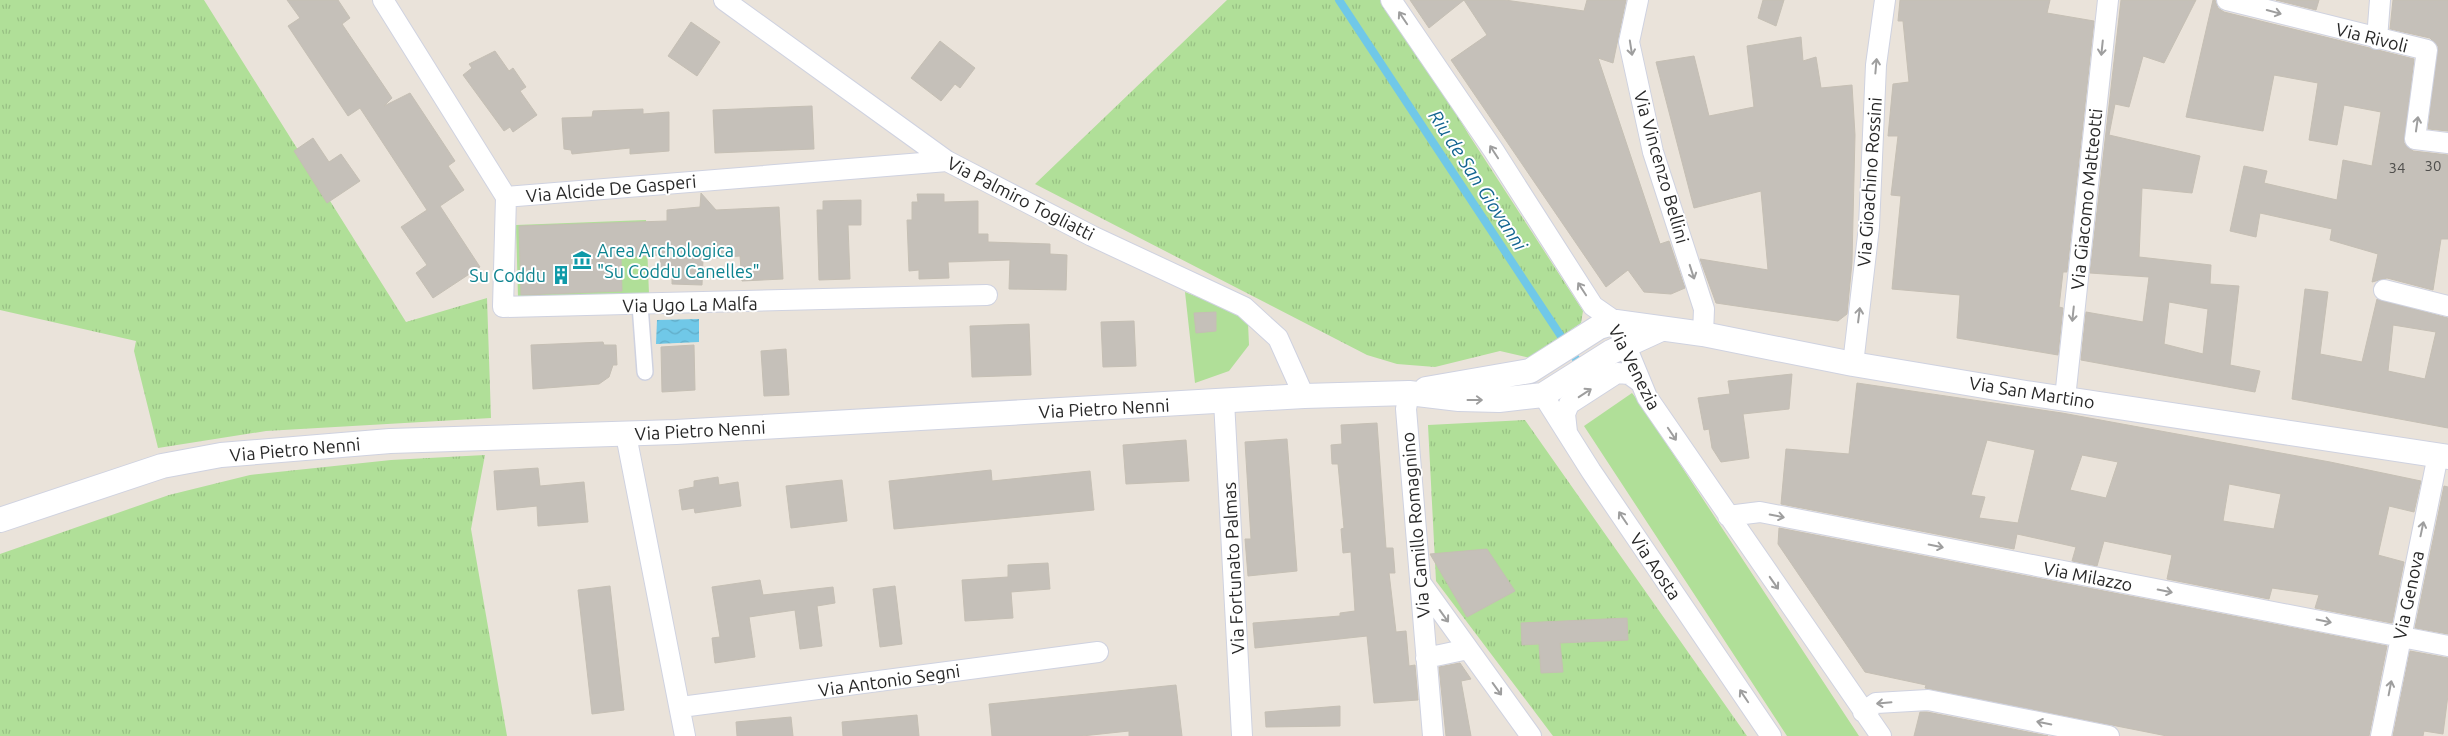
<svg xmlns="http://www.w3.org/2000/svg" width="2448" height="736" font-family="Ubuntu,sans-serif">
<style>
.grass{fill:url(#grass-tufts)}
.park{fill:#b0df98}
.water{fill:url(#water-waves)}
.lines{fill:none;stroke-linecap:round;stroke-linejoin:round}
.stream{stroke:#70c8e8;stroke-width:8}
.building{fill:#c5c0b9;stroke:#c5bfb4;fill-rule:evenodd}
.pedestrian-casing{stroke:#cfd2e0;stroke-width:18}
.minor-casing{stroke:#cfd2e0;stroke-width:22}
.tertiary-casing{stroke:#cfd2e0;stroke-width:26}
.pedestrian{stroke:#fff;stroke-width:15}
.minor{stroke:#fff;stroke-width:20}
.tertiary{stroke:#fff;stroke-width:24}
.oneway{stroke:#9e9e9e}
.labels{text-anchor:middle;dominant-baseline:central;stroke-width:4;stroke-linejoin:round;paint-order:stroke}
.number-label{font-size:15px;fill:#4f4e4c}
.street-label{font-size:18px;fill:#282828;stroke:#fff}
.culture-label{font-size:18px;fill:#0d838f;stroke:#fff;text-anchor:start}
.water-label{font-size:19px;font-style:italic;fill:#136591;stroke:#fff}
</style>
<defs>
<pattern id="grass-tufts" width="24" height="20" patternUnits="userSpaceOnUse" patternTransform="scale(1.25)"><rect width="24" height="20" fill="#b0df98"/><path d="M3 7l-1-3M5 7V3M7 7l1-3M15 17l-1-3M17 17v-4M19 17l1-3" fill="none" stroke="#97bf83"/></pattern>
<pattern id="water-waves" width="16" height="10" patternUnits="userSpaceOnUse" patternTransform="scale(1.25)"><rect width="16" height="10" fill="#70c8e8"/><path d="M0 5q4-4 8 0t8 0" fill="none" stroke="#61acc7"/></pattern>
</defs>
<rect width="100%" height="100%" fill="#eae3da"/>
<path class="grass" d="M0,0H204L406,322L487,298L491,418L266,431L158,448L134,351L136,341L0,310Z
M1227,0H1388L1469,135L1583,311L1581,323L1530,358L1500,351L1435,367L1397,364L1367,355L1035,184Z
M1525,420L1747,736H1553L1436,581L1428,425Z
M485,455L471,529L507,736H0V554L169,495L250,475L391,460Z"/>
<path class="park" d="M646,220L649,294L518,297L516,225Z
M1185,292L1234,311L1248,323L1249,345L1229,371L1195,383Z
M1632,393L1639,402L1859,736H1787L1584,426Z"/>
<path class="water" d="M699,319V342L656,344L657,320Z"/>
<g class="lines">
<path class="stream" d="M1339,0L1582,368"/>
</g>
<path class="building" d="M287,0H338L350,18L342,24L392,98L384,106L410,93L455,161L448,166L464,190L440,206L480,267L433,298L416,273L427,265L401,227L427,210L360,108L348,116L288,26L300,18Z
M1410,0H1464L1429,28Z
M1464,0H1505L1584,11L1587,0H1626L1613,63L1598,58L1660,244L1669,241L1685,288L1671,294L1644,292L1628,270L1606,287L1451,60L1487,35Z
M1763,0H1784L1776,26L1758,18Z
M1900,0H2050L2047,13L2094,21L2067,272H2063L2059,307L2063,308L2058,355L1957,338L1960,295L1892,289L1901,196L1891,195L1898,136H1888L1893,84L1909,82L1903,21H1898Z
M2121,0H2196L2164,63L2143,56L2129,107L2115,104L2109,135L2200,156L2192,193L2142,188L2139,257L2211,265L2210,284L2239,286L2230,365L2260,371L2255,392L2081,360L2086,312L2143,322L2149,277L2090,273ZM2169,302L2208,309L2203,354L2164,344Z
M2213,0H2215L2218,8L2224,12L2414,59L2404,143L2413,151L2448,155V239H2441L2433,290L2387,278L2372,282L2378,254L2330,240L2332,229L2260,213L2256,237L2230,231L2244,166L2267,171L2264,183L2337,200L2343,160L2372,166L2381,112L2344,105L2337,145L2309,140L2318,83L2274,75L2263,131L2186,117Z
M2276,0H2319L2316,10Z
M2393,0H2448V131L2428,129L2438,46L2430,38L2390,29Z
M691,22L720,42L697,76L668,56Z
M1801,37L1803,61L1816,57L1821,88L1852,85L1855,135L1852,262L1847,314L1838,321L1716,303L1700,259L1768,270L1761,191L1694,208L1656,62L1694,56L1709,116L1754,107L1747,46Z
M940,41L975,68L960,88L955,84L941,101L911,78Z
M495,51L509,71L513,68L526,87L520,91L537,115L513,132L510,127L504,131L463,75L472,68L469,64Z
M812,106L814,149L715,153L713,110Z
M643,109V114L669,112V151L630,154V148L572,154L571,150L564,149L562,118L592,117L593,111Z
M313,138L329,162L341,154L360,181L327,203L294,151Z
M701,193L716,210L779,207L783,279L742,281L740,256L703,259L702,285L672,284V271L661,272L660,255L621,257L622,291L521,295L519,226L667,221V210L700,207Z
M917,194H944V202L978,201V234H988V242L1050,244V254L1067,255L1066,290L1009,289L1010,260L948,262L949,278L919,279V270L909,271L907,220H912V202H918Z
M861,200V225H848L850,279L819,280L817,210H823V201Z
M2305,289L2328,292L2320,354L2362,362L2377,299L2448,318V428L2292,399ZM2393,325L2436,332L2425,379L2388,371Z
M1216,312V331L1196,333L1194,313Z
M1134,321L1136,366L1103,367L1101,322Z
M1029,324L1031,375L972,377L970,326Z
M603,342L604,345H616L617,365H613L609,377L599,384L533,389L531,345Z
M694,345L695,390L662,392L661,347Z
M786,349L789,395L764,396L761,351Z
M1792,374L1789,409L1743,414L1749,458L1721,462L1712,448L1709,429L1704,430L1698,398L1730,394L1728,381Z
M1857,383L2062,413L2330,462L2421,481L2414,512L2389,506L2378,555L2404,562L2392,623L2315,608L2319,595L2272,588L2269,599L2167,579L2172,555L2104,541L2097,566L2072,561L2076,547L2017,534L2014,549L1781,504L1786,449L1849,454ZM1987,440L2035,450L2018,523L1979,518L1985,497L1971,495ZM2082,455L2118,462L2106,498L2070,490ZM2229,484L2281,494L2274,529L2223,521Z
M1377,423L1386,548H1393L1395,573H1389L1396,632L1406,631L1409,666L1415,665L1418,700L1374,703L1367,636L1255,648L1253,623L1340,616V613L1355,611L1351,552L1343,553L1341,529L1344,528L1338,464H1332L1331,445L1342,444L1341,425Z
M1287,439L1297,571L1248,576L1245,539H1251L1245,442Z
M1186,440L1189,481L1126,484L1123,445Z
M538,468L540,486L584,482L588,522L538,526L537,506L497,510L494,471Z
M991,470L992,481L1090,471L1094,510L894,529L889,481Z
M718,477L719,485L738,482L741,506L695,513L694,508L682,510L679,490L694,487V481Z
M842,480L847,521L791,528L786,486Z
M2444,486L2448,487V634L2415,628Z
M1779,528L2387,646L2369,736H2167L1925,688L1926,685L1865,672L1778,544Z
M1487,549L1515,591L1467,617L1430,554Z
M1048,563L1050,589L1011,592L1013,618L965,621L962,580L1008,577V565Z
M760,580L763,595L833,587L835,603L817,606L822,646L800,649L795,610L749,617L755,657L715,663L712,638L720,637L712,587Z
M610,586L624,710L592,714L578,590Z
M895,586L902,644L880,647L873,589Z
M1627,618L1628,640L1560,643L1563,672L1541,673L1539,644L1522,645L1521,623Z
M2410,651L2448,658V695L2443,734L2424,731L2423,736H2393Z
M1460,663L1471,679L1461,681L1471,736H1446L1439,667Z
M1176,685L1182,736H1129V731L1082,736H992L989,704Z
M1340,706V726L1266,727L1265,712Z
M1920,712H1927L2048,736H1914Z
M917,715L919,736H843L842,722Z
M791,717L793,736H737L736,722Z"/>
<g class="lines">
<g class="pedestrian-casing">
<path id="pedestrian" d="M640,305L645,372"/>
</g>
<g class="minor-casing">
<path id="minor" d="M383,0L506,197L947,161
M724,0L947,161L1092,236L1244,307L1278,338L1304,396
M1391,0L1494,151L1593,306L1616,322L1647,397L1881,736
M1638,0L1629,42L1653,152L1704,309L1703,334
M2227,0L2427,50L2415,139L2448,143
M2377,39L2380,0
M506,197L503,307L987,295
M2384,290L2448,306
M1853,364L1869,227L1876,65L1885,0
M1409,393L1406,409L1433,736
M1543,395L1591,471L1771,736
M2065,398L2108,0
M1224,401L1242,736
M1567,432L1565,414L1569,404L1617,373L1629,374L1640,382
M626,435L685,736
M1728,516L1760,512L2448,646
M1420,582L1531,736
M1426,658L1468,649
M681,707L1098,652
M1863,712L1876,703L1928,700L2109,736
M2381,736L2438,455"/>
</g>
<g class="tertiary-casing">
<path id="tertiary" d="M1426,389L1530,371L1599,327L1616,322L1703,334L1853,364L2026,393L2448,457
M0,520L162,466L221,455L390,441L676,432L1304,396L1409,393L1459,399L1499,400L1543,395L1611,352L1659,330"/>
</g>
<use href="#pedestrian" class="pedestrian"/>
<use href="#minor" class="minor"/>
<use href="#tertiary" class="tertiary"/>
</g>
<defs><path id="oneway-shaft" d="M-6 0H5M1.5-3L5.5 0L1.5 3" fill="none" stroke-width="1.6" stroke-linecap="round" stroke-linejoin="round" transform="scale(1.25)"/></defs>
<g class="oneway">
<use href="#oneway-shaft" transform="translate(2274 12) rotate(15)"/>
<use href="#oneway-shaft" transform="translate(1403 18) rotate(-124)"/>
<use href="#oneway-shaft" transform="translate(1631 48) rotate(81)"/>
<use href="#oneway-shaft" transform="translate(2102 48) rotate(96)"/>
<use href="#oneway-shaft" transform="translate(1876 66) rotate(-85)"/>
<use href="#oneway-shaft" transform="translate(2417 124) rotate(-82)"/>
<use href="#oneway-shaft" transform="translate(1494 152) rotate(-123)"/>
<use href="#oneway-shaft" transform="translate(1692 272) rotate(72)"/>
<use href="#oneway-shaft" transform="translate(1582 289) rotate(-123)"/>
<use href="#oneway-shaft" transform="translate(2073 314) rotate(96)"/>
<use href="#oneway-shaft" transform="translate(1859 315) rotate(-83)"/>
<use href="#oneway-shaft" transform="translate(1585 393) rotate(-33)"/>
<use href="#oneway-shaft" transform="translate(1475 400)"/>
<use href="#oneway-shaft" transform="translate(1672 434) rotate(56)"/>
<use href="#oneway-shaft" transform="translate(1777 516) rotate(11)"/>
<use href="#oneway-shaft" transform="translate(1623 518) rotate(-124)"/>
<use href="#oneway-shaft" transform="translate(2422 529) rotate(-78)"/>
<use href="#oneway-shaft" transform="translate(1936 546) rotate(11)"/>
<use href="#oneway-shaft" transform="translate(1774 583) rotate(55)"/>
<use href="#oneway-shaft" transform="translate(2165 591) rotate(11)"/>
<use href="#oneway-shaft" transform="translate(1444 616) rotate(54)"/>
<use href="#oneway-shaft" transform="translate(2324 621) rotate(11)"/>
<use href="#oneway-shaft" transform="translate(2390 688) rotate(-79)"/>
<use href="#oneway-shaft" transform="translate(1497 689) rotate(54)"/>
<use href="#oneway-shaft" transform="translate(1744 696) rotate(-124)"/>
<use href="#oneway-shaft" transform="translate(1884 703) rotate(175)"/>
<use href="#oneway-shaft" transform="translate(2044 723) rotate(-169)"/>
</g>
<defs>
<g id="museum-bare" transform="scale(1.5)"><path d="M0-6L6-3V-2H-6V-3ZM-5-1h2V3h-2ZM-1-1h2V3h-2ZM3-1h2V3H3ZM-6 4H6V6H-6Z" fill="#0f9aa8" stroke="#fff" stroke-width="2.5" paint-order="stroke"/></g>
<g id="building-bare" transform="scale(1.5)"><path d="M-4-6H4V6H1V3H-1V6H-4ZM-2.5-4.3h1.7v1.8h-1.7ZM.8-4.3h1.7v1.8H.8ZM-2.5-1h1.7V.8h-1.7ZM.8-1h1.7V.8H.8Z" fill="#0f9aa8" stroke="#fff" stroke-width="2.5" paint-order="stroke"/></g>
</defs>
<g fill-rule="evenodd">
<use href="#museum-bare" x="582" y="260"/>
<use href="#building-bare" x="561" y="275"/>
</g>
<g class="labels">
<g class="number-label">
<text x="2433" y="165">30</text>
<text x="2397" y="167">34</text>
</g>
<g class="street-label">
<text transform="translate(2372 37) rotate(14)">Via Rivoli</text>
<text transform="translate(1662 167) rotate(74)">Via Vincenzo Bellini</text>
<text transform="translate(1869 182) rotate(-86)">Via Gioachino Rossini</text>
<text transform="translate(611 188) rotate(-5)">Via Alcide De Gasperi</text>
<text transform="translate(1021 198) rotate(27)">Via Palmiro Togliatti</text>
<text transform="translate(2086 199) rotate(-84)">Via Giacomo Matteotti</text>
<text transform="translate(690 304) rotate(-1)">Via Ugo La Malfa</text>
<text transform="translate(1635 367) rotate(63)">Via Venezia</text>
<text transform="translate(2032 392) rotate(9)">Via San Martino</text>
<text transform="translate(1104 408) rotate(-3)">Via Pietro Nenni</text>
<text transform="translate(700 430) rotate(-3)">Via Pietro Nenni</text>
<text transform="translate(295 449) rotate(-5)">Via Pietro Nenni</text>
<text transform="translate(1415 525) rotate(-95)">Via Camillo Romagnino</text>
<text transform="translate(1656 566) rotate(56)">Via Aosta</text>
<text transform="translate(1233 568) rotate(-93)">Via Fortunato Palmas</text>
<text transform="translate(2088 576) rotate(11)">Via Milazzo</text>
<text transform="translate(2408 595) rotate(-78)">Via Genova</text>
<text transform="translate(889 680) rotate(-8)">Via Antonio Segni</text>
</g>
<g class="culture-label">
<text x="597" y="250">Area Archologica<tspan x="597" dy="21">"Su Coddu Canelles"</tspan></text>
<text x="546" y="275" text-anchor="end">Su Coddu</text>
</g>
<g class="water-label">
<text transform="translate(1478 180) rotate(57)">Riu de San Giovanni</text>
</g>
</g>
</svg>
